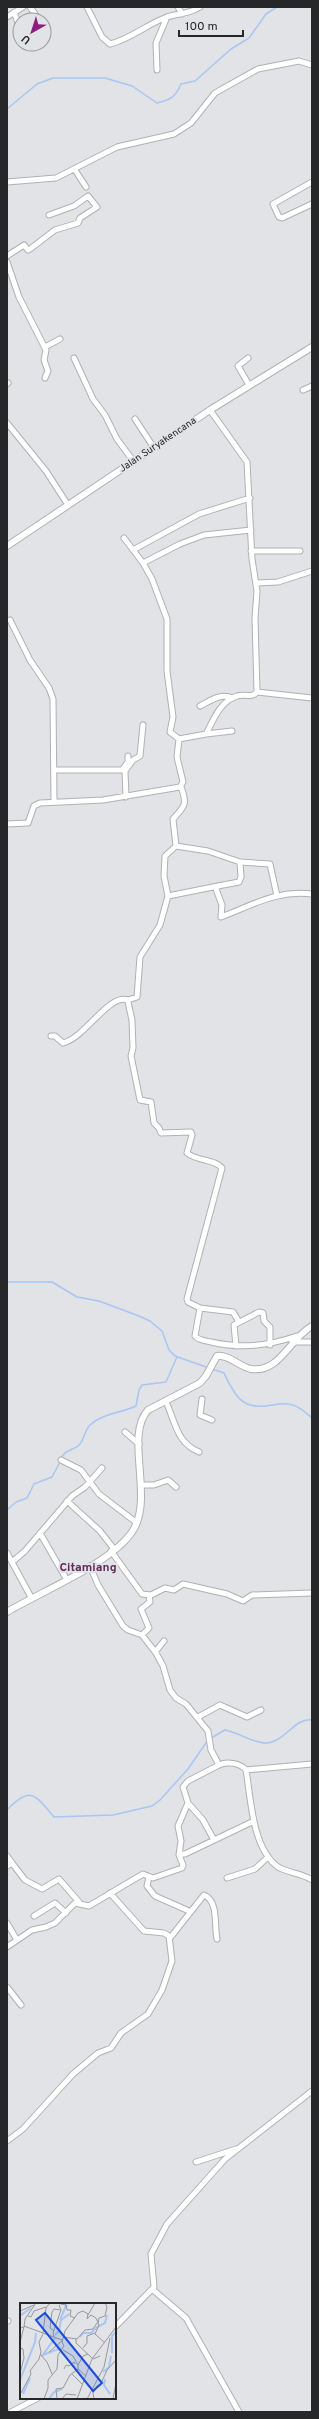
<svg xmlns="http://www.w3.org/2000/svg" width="319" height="2419" font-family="Overpass,sans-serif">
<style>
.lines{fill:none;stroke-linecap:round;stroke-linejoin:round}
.stream{stroke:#aac5f3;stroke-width:1.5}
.minor-casing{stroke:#b0b1b4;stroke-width:7}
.tertiary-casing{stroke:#b0b1b4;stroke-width:8}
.minor{stroke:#fff;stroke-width:5}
.tertiary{stroke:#fff;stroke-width:6}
.labels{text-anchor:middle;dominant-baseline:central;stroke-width:4;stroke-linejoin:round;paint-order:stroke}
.street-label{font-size:10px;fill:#262728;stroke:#e1e3e6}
.quarter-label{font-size:12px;font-weight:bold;fill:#5f2957;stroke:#e1e3e6}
.inset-river{fill:none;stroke:#aac5f3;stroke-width:2}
.inset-road{fill:none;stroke:#96989a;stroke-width:1}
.view{fill:#1d4ed8;fill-opacity:0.15;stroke:#1d4ed8;stroke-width:2}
.inset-edge{fill:none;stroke:#262728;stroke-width:2}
</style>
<rect width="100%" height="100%" fill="#e1e3e6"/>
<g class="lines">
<path class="stream" d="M7,109L37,84L53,78H105L132,86L157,103C171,100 176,96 181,84L195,81L231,49L249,38L266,14L277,7
M7,1282H52L77,1297L99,1301L139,1316L150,1321L162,1331L169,1350L175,1356L209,1368
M212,1369L224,1373C234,1394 241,1409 266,1406C274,1405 281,1403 288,1404C298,1405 305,1412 312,1418
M61,1458C65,1450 71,1451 78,1446C85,1440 84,1431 90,1425C103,1413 122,1413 136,1406L139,1390L142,1385L166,1382L177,1357
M7,1510L16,1502L27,1498L34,1484L52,1477L60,1462
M211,1738L225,1730C238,1732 252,1743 266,1743C284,1743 295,1717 312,1720
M7,1810C31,1785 35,1795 54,1817L113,1815L152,1806L160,1800L188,1769L208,1740"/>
<g class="minor-casing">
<path id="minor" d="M30,7L35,14
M87,7L102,37L110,44C131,39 147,24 167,17C179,13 190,14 200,7
M178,7L182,14
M14,12L20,28
M7,17L23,7
M26,44V45
M157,70L156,43L167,17
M75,170L86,187
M7,182L56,178L117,147L174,134L191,123L215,93L258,69L299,61L312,65
M312,182L273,204L279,217L282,218L312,204
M7,256L24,245L28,250L30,249L55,230L78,223L80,218L97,207L88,196L74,206L49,215
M7,262L19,297L46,350L44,360L48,371L45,378
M45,347L60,339
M74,358L93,399L105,415L117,439L134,462
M248,358L238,366L249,385
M7,384L8,383
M303,390L312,386
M135,419L154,448
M7,423L46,471L68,505
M124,538L143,563L180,544L204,535L251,530
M133,550L199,514L250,498
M251,551H300
M143,563L152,579L167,619V671L173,717L170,732L179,739
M256,583L278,582L312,571
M10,620L30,660L49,688L53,699L54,802
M257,692L312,698
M200,706C212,700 220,693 233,698
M206,734L232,731
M54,770H122L128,762V756
M126,797L125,771L133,760L140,756L143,725
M7,824L28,823L34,806L40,803L103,800L180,787L183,782L177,757L179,739L206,734C213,721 220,701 237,696C244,693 251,699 257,692L255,618L257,591L252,559L247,462L210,410
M176,846L165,856L164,876L168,896L160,925L140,957L137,997L128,1000V1002L132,1020L133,1048L131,1056L140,1100L151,1102L154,1123L159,1128L161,1133L191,1132L192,1135L187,1153C196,1161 215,1159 222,1168L187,1299L188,1302L200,1308L195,1336C198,1340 206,1341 211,1342C242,1349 267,1346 297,1336
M176,846L208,851L240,862L270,864L277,896
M176,846L173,819C184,807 188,805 181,787
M168,896L218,886
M221,917C253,905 276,890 312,894
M221,917L222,905L216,889L218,886L239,882L241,877L240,862
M51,1036H55L63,1043C85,1038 109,993 128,1000
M200,1308L233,1312L239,1322
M292,1342H312
M236,1346L234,1325L259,1312L263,1313L264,1321L270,1327V1345
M202,1399L200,1415L212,1420
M166,1402C176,1423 176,1442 199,1452
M125,1432L139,1444
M61,1460L81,1470L99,1494L137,1523
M141,1485H154L168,1480L176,1487
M67,1501L100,1531L114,1549
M40,1533L67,1580
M111,1551L142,1594L151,1595L165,1588L174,1590L183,1584L227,1594L243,1601L252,1595L312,1593
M7,1553L32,1599
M12,1562L25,1551L72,1496L85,1487L102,1468
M90,1566L98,1585L123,1626L128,1630L142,1635L156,1653L163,1666L170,1690L176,1698L186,1704L208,1731L211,1750L219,1765C227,1761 240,1763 246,1770C251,1799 252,1848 278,1867C288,1873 302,1873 312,1880
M142,1635L149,1628L141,1609L150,1602L149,1595
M155,1652L164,1641
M198,1717L220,1705L247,1717L261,1710
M246,1770L312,1764
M188,1803L203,1820L214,1840
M179,1854H185L254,1821
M7,1856L12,1863L7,1866
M12,1863L25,1880L42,1889L59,1879L79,1902
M149,1877L147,1886L155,1896L189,1911
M227,1878L255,1869L268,1857
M34,1916L55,1903L66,1913
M7,1923L17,1940
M170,1938L204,1895C219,1901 214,1927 217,1939
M7,1947L32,1930L46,1927L55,1923L75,1903L89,1906L143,1874L153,1878L182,1868L183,1865L179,1855L181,1841L178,1826L188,1803L183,1787L188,1781L219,1765
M7,1987L21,2005
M7,2141L23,2129L73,2074L98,2053L111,2048L121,2033L148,2014L162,1990L172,1961L169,1936L164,1933L144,1931L110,1893
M196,2162L236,2149
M152,2289L186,2318L239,2412
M7,2321H8
M115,2327L154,2287L151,2254L167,2224L225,2159L312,2091
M11,2412L38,2398"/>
</g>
<g class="tertiary-casing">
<path id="tertiary" d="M7,546L210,410L312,347
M7,1612C42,1591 110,1564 132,1532C155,1499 124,1436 148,1410L200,1383L206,1376L217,1356C228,1354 240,1367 251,1369C280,1373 289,1339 312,1326"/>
</g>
<use href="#minor" class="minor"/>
<use href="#tertiary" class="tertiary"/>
</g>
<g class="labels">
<g class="street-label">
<text transform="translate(158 445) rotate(-34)">Jalan Suryakencana</text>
</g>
<g class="quarter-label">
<text x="88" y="1568">Citamiang</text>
</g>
</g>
<g transform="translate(20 2303)">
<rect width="96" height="96" fill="#e1e3e6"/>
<path class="inset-river" d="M0,10L1,12L11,5M40,17L47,0M35,32L39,28L41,17L49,11M60,34L63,30H71L77,24L85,20L87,12M92,50V33L96,29M23,52L41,45M22,53L35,35M83,69L89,64L91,53M85,76L84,82L90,91M0,77L15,39L16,30M3,91L10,75M29,96L34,89L42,86"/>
<path class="inset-road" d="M36,0L46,2L47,7H51L50,13L55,15M0,8L14,2M68,12L75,0M8,13L11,14L14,8L26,4M78,20L79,15L85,13L87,4L85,0M4,23L42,37M0,25L4,24L5,16L16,0M34,28L30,25L32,9L34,6L40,7M23,30L26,5L30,0M34,34L33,30L41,7L39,2M43,34L57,36L65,27L73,26L77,20M56,36V40L73,56L80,53M0,39L4,24M0,45L3,46L4,55L0,70M63,45L67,40V33L75,30M43,47L53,53L58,62M29,49L42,38M20,51L27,59L32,71M44,66L46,62L49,63L54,59L55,61M52,71L62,81M66,73L58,66V62L63,53L68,51M1,90L11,71L10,68L19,56L21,49L19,39L23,31M24,96L28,85V77L37,66L38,52L44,43L42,39L45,28L58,10L63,8L68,11L67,16L71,12L76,15L79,22L75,31L85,40M37,96L36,86L43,85L50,72L58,66M42,96L46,91L56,92M57,96L72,56L96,24M67,96L84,64L90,35M74,96L73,90L78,82L80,83L87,67L96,57M93,96L96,80"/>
<path class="view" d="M25,10L82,80L73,88L16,17Z"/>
<rect width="96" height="96" class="inset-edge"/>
</g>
<rect width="319" height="2419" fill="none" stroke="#262728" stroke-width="16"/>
<g transform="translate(32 32) rotate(219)"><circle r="19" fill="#e1e3e6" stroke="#96989a"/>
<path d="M0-3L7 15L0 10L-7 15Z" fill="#8d1e80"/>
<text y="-6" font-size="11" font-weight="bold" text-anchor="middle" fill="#262728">U</text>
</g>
<path d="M179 30v6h64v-6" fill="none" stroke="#262728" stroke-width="2"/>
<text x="185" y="30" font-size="12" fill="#262728" stroke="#e1e3e6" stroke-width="3" paint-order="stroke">100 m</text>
</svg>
